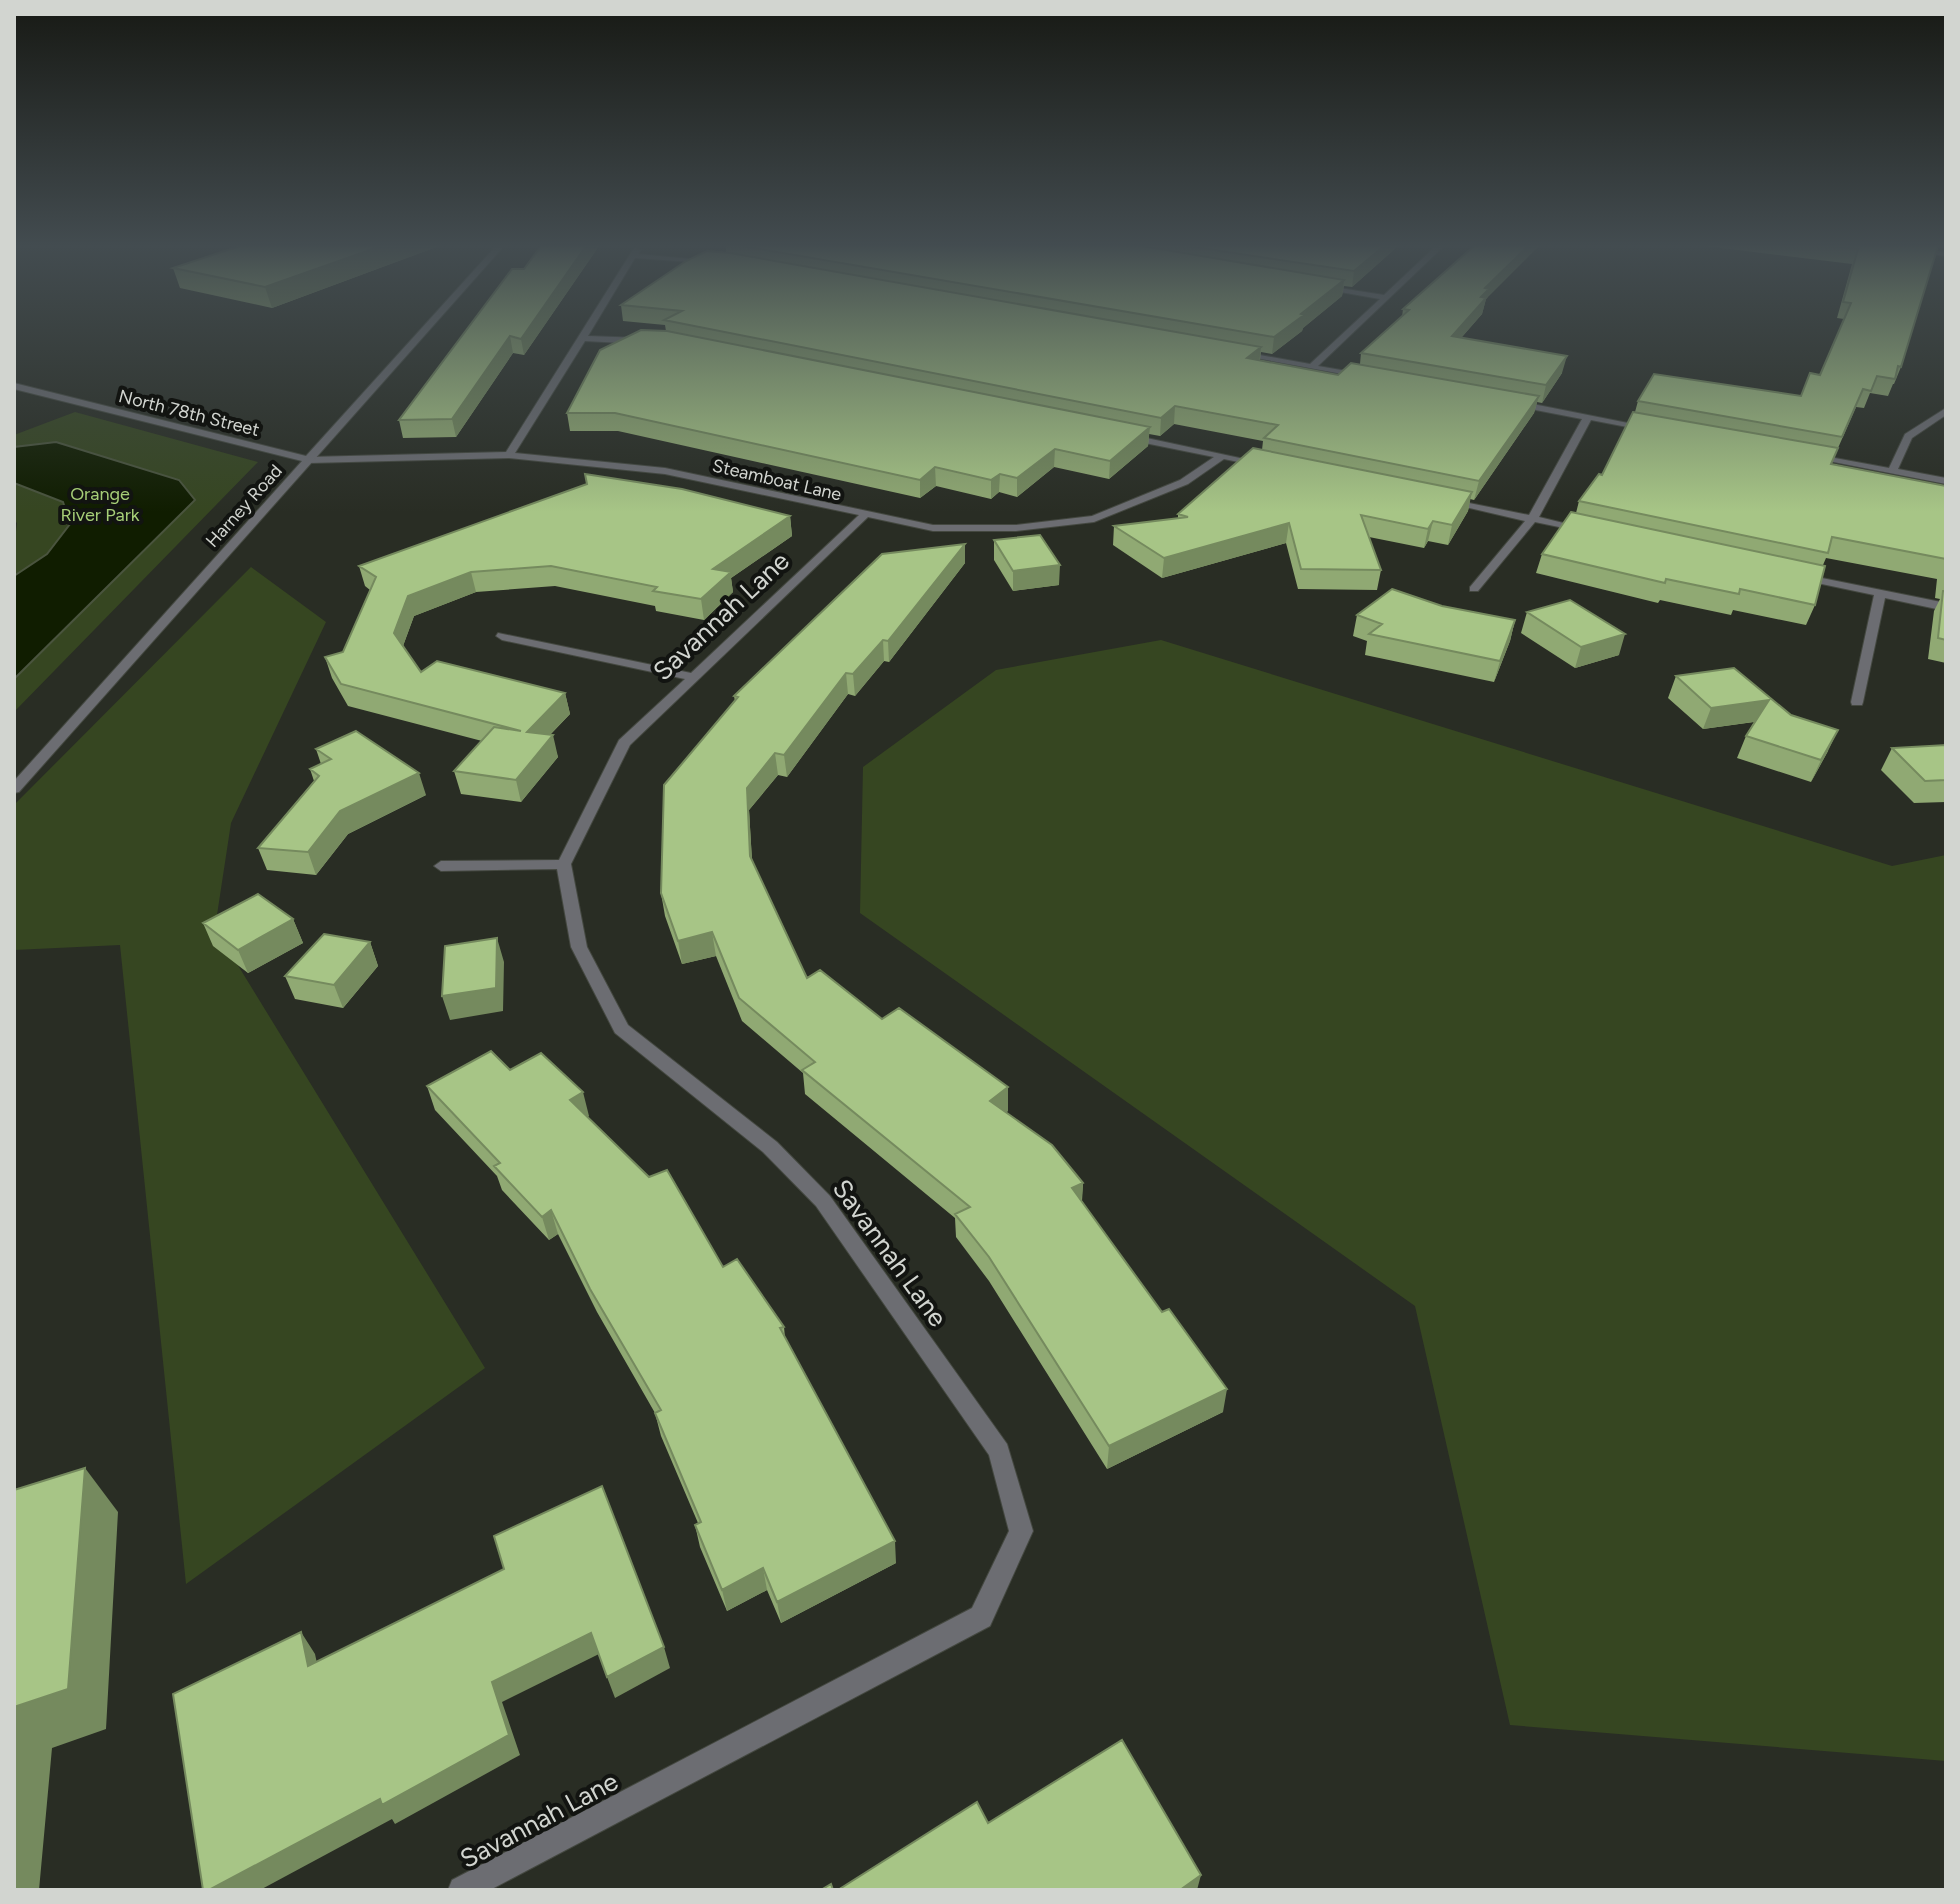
<svg xmlns="http://www.w3.org/2000/svg" width="1960" height="1904" font-family="Figtree,sans-serif">
<style>
.green{fill:#364621}
.water{fill:#101d00;stroke:#4a543e;stroke-width:2}
.lines{fill:none;stroke-linecap:round;stroke-linejoin:round}
.minor-casing{stroke:#444840;stroke-width:2}
.tertiary-casing{stroke:#444840;stroke-width:2}
.minor{fill:#6c6d72;fill-rule:evenodd}
.tertiary{fill:#6c6d72;fill-rule:evenodd}
.wall{fill:#90a973}
.shaded-wall{fill:#758a5e}
.building{fill:#a7c586;stroke:#758a5e;stroke-width:2}
.labels{text-anchor:middle;dominant-baseline:central;stroke-width:8;stroke-linejoin:round;paint-order:stroke}
.far-street-label{font-size:18px;fill:#d2d5d0;stroke:#121411}
.far-park-label{font-size:18px;fill:#a6ce77;stroke:#121411}
.near-street-label{font-size:26px;fill:#d2d5d0;stroke:#121411}
</style>
<rect width="100%" height="100%" fill="#292d24"/>
<path class="green" d="M75,412L258,462L14,712V547L17,523L14,520V435Z
M251,567L326,622L231,823L215,928L485,1368L186,1584L120,945L14,950V805Z
M1161,640L1892,866L1946,855V1761L1510,1725L1415,1306L860,913L863,767L996,670Z"/>
<path class="water" d="M56,442L179,480L195,500L14,679V576L47,554L70,524L63,502L14,483V447Z"/>
<g class="lines">
<g class="minor-casing">
<path id="minor" d="M1436,246H1444L1318,366L1364,374V378L1234,354L1238,351L1310,364L1380,299L1323,289L1320,285L1384,295Z
M1876,246L1946,252V256L1880,248Z
M634,248L641,250L638,254L711,261L707,263L635,258L588,336L642,338L646,341L642,344L585,341L515,453L665,468L933,525H1016L1092,516L1180,480L1214,457L1125,439V435L1128,434L1263,463L1258,466L1224,459L1188,484L1094,522L1016,531H933L868,517L630,745L571,864L587,947L628,1025L777,1142L830,1196L1007,1444L1033,1531L990,1626L490,1890H448L452,1880L972,1608L1009,1531L989,1455L816,1206L763,1152L615,1033L571,947L557,869L441,871L434,866L441,861L559,860L619,740L685,679L502,640L496,636L498,633L691,673L859,515L665,474L509,458L309,463L304,460L309,457L506,452Z
M1518,401L1653,428L1648,431L1591,420L1539,517L1588,529L1583,532L1535,522L1478,591H1470V587L1525,521L1444,502L1449,499L1529,515L1582,419L1515,406L1513,404Z
M1946,408V415L1912,438L1898,469L1946,478V484L1808,457L1813,454L1889,468L1905,434Z
M1802,574L1946,603V611L1885,598L1863,702L1862,705H1852L1851,702L1874,595L1798,579L1796,577Z"/>
</g>
<g class="tertiary-casing">
<path id="tertiary" d="M496,246H504L19,792L14,793V781L302,461L14,389V383L306,456Z"/>
</g>
<use href="#minor" class="minor"/>
<use href="#tertiary" class="tertiary"/>
</g>
<path class="wall" d="M240,246H439L272,308L180,288L173,268Z
M541,246H599L524,355L513,353L456,437L403,438L399,420L524,269Z
M719,246H1398L1352,287L1344,286L1342,296L1303,328L1302,331L1272,354L1261,352L1260,360L1338,375L1360,364L1361,353L1402,317L1403,309L1486,299L1482,314L1461,338L1562,373L1542,403L1537,402L1534,413L1474,500L1470,499L1468,511L1448,545L1428,541L1424,548L1369,537L1381,570L1377,590L1298,589L1286,543L1162,578L1113,545L1114,526L1178,518V514L1262,450L1263,441L1174,424L1160,436L1149,434L1148,446L1109,479L1054,467L1017,497L999,492L991,499L936,486L920,498L618,431H570L567,413L666,331L665,325L623,321L621,305L726,253V246Z
M1705,246H1938L1901,367L1894,384H1893L1888,396L1870,393L1864,408L1856,407L1831,464L1946,486V663L1928,659L1934,611L1940,599L1935,598L1937,579L1826,558L1823,565L1815,605L1806,625L1733,610L1731,615L1660,600L1658,603L1536,573L1542,554L1576,513L1579,501L1602,475L1635,412L1638,401L1801,396L1820,375L1844,319L1837,318L1852,264Z
M790,516L792,536L731,578L733,592L704,620L656,611L655,606L555,586L476,592L414,616L403,646L421,672L565,693L570,714L550,735L558,757L521,802L461,794L454,771L482,741L348,706L332,678L325,657L343,652L370,590L365,586L359,566Z
M994,540L1059,585L1013,591L994,560Z
M965,544V563L889,662L884,661L855,696L848,694L787,777L778,775L749,810L752,860L807,978L882,1019L1008,1111L1006,1112L1083,1183L1082,1201L1223,1412L1107,1469L989,1281L956,1237L955,1218L805,1094L803,1073L742,1021L716,956L682,964L665,916L661,893L735,701L734,696Z
M1442,606L1515,620L1510,641L1494,682L1365,655L1367,641L1353,636L1357,615Z
M1527,612L1619,655L1575,668L1521,633Z
M1676,676L1828,751L1811,782L1737,758L1746,736L1754,722L1703,729L1668,698Z
M1946,745V802L1914,803L1881,770L1892,748Z
M316,749L426,795L348,834L316,875L267,870L258,848L314,781L310,769L321,764Z
M293,919L303,943L248,973L213,946L203,923Z
M370,942L378,966L343,1008L295,999L285,976Z
M510,1070L589,1116L587,1117L723,1267L784,1327L785,1338L896,1563L781,1623L767,1590L727,1611L700,1547L695,1525L698,1523L661,1436L655,1413L597,1312L558,1234L549,1240L502,1190L497,1176L435,1110L427,1086Z"/>
<path class="shaded-wall" d="M381,246H439L272,308L265,287Z
M586,246H599L524,355L521,339Z
M1384,246H1398L1352,287L1354,271Z
M1528,246H1539L1486,299L1482,314L1448,353L1452,336L1485,288Z
M1344,280L1342,296L1303,328L1302,331L1272,354L1274,337Z
M510,336L513,353L456,437L452,419Z
M1261,347L1259,364L1247,358Z
M1567,356L1562,373L1542,403L1546,385Z
M1539,396L1534,413L1474,500L1479,481Z
M1175,406L1174,424L1160,436L1161,418Z
M1150,427L1148,446L1109,479L1110,461Z
M1055,449L1054,467L1017,497V478Z
M935,467L936,486L920,498V480Z
M1000,474L999,492L991,499V480Z
M1472,492L1468,511L1448,545L1452,525Z
M790,516L792,536L731,578L733,592L704,620L701,599L713,569Z
M1433,521L1428,541L1424,548L1428,529Z
M1289,523L1286,543L1162,578L1164,558Z
M965,544V563L889,662L888,641Z
M1060,565L1059,585L1013,591V571Z
M471,572L476,592L414,616L400,654L394,633L408,596Z
M1515,620L1510,641L1494,682L1500,661Z
M1625,634L1619,655L1575,668L1581,647Z
M883,640L884,661L855,696L853,674Z
M846,673L848,694L787,777L784,755Z
M565,693L570,714L532,753L527,732Z
M1769,700L1760,721L1703,729L1711,708Z
M1838,730L1828,751L1811,782L1821,760Z
M553,735L558,757L521,802L516,780Z
M775,753L778,775L749,810L753,879L750,856L747,788Z
M419,773L426,795L348,834L316,875L308,852L340,811Z
M293,919L303,943L248,973L238,950Z
M712,932L716,956L682,964L678,941Z
M497,938L504,962L503,1011L450,1020L442,996Z
M370,942L378,966L343,1008L334,985Z
M1008,1087V1111L990,1124V1101Z
M583,1092L589,1116L576,1124L570,1100Z
M1083,1183L1081,1207L1072,1188Z
M551,1210L558,1234L549,1240L542,1217Z
M1227,1389L1223,1412L1107,1469L1109,1446Z
M85,1468L118,1512L106,1729L52,1748L39,1890H14V1707Z
M895,1541L896,1563L781,1623L777,1602Z
M763,1568L767,1590L727,1611L722,1590Z
M301,1632L315,1654L322,1687L308,1666Z
M591,1633L599,1654L502,1702L520,1755L395,1824L392,1819L260,1890H209L492,1682Z
M664,1647L670,1668L615,1698L607,1677Z
M1201,1875L1197,1890H1180Z"/>
<path class="building" d="M240,246H381L265,287L173,268Z
M541,246H586L521,339L510,336L452,419L399,420L512,269H524Z
M742,246H1142L1344,280L1301,314L1304,315L1274,337Z
M1187,246H1384L1354,271Z
M1474,246H1528L1485,288L1489,289L1481,297L1486,298L1452,336L1567,356L1546,385L1361,353L1409,310L1403,309Z
M1829,246H1938L1901,367L1898,366L1895,379L1877,376L1871,391L1863,389L1842,437L1638,401L1654,374L1801,396L1810,373L1820,375L1851,303L1843,302L1858,249Z
M707,251L730,253L1261,347L1247,358L1338,375L1351,363L1539,396L1479,481L1264,438L1278,425L1175,406L1161,418L664,320L682,311L621,305L686,261Z
M641,330L667,331L1150,427L1110,461L1055,449L1017,478L1000,474L991,480L935,467L920,480L615,413H567L600,350Z
M1633,412L1838,448L1831,464L1946,486V559L1832,537L1828,553L1579,501L1599,474L1602,475Z
M1253,448L1472,492L1452,525L1433,521L1428,529L1361,515L1381,570L1301,569L1289,523L1164,558L1114,526L1188,517L1178,514Z
M585,474L682,489L790,516L713,569L731,572L701,599L653,591L657,587L551,566L471,572L408,596L394,633L421,672L437,661L565,693L527,732L553,735L516,780L454,771L494,727L521,731L341,684L325,657L343,652L376,577L359,566L587,484Z
M1571,512L1825,566L1815,605L1740,589L1739,594L1666,579L1665,583L1542,554Z
M1040,535L1060,565L1013,571L994,540Z
M965,544L888,641L883,640L853,674L846,673L784,755L775,753L747,788L750,856L807,978L820,970L882,1019L899,1008L1008,1087L990,1101L1052,1145L1083,1183L1072,1188L1162,1312L1169,1309L1227,1389L1109,1446L989,1257L955,1214L970,1207L802,1070L815,1062L739,998L712,932L678,941L661,893L664,785L738,697L734,696L882,554Z
M1392,589L1442,606L1515,620L1500,661L1369,634L1382,624L1357,615Z
M1943,591H1946V640L1938,638Z
M1570,600L1625,634L1581,647L1527,612Z
M1734,668L1791,715L1838,730L1821,760L1746,736L1769,700L1711,708L1676,676Z
M356,731L419,773L340,811L308,852L258,848L319,776L310,769L331,759L316,749Z
M1946,745V780L1925,781L1892,748Z
M258,894L293,919L238,950L203,923Z
M324,934L370,942L334,985L285,976Z
M497,938L496,988L442,996L445,946Z
M491,1051L510,1070L541,1053L583,1092L570,1100L649,1177L667,1170L723,1267L737,1259L784,1327L780,1328L895,1541L777,1602L763,1568L722,1590L695,1525L701,1522L655,1413L661,1410L590,1289L551,1210L542,1217L494,1166L500,1163L427,1086Z
M85,1468L68,1689L14,1707V1490Z
M602,1486L664,1647L607,1677L591,1633L492,1682L509,1735L382,1805L380,1799L209,1890H203L173,1694L301,1632L308,1666L504,1569L494,1536Z
M1122,1740L1201,1875L1180,1890H838L977,1802L988,1823Z
M831,1884L833,1890H821Z"/>
<linearGradient id="sky" x2="0" y2="1"><stop stop-color="#171914"/><stop offset="0.48" stop-color="#434c50"/><stop offset="1" stop-color="#434c50" stop-opacity="0"/></linearGradient>
<rect width="1960" height="512" fill="url(#sky)"/>
<g class="labels">
<g class="far-street-label">
<text transform="translate(189 413) rotate(14)">North 78th Street</text>
<text transform="translate(777 480) rotate(13)">Steamboat Lane</text>
<text transform="translate(244 506) rotate(-48)">Harney Road</text>
</g>
<g class="far-park-label">
<text x="100" y="494">Orange<tspan x="100" dy="21">River Park</tspan></text>
</g>
<g class="near-street-label">
<text transform="translate(721 616) rotate(-43)">Savannah Lane</text>
<text transform="translate(890 1253) rotate(54)">Savannah Lane</text>
<text transform="translate(539 1820) rotate(-28)">Savannah Lane</text>
</g>
</g>
<rect width="1960" height="1904" fill="none" stroke="#d2d5d0" stroke-width="32"/>
</svg>
